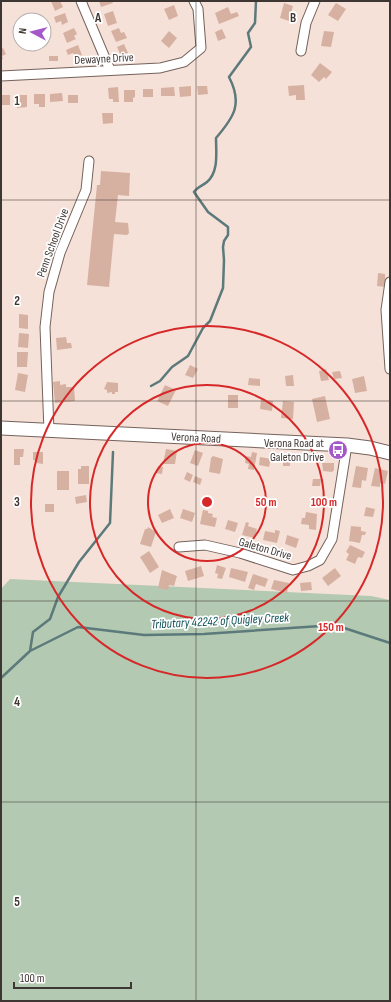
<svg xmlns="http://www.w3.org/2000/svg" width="391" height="1002" font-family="'Sofia Sans Condensed',sans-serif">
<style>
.green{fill:#b3c9b1}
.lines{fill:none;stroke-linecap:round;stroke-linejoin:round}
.stream{stroke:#5c797b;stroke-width:2.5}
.building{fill:#d6b1a1}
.street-casing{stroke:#74625b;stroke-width:11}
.secondary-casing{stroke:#74625b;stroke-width:15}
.street{stroke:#fff;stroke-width:9}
.secondary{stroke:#fff;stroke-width:13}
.grid{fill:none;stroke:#3e3633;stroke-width:1;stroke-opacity:0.55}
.ring{fill:none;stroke:#d62828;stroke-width:2}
.labels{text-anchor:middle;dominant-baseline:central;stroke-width:3.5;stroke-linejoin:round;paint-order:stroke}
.street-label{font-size:12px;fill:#3e3633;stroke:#fff}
.poi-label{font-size:12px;fill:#3e3633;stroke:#fff;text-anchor:end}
.water-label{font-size:13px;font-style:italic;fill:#0f5257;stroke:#fff}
.grid-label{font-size:13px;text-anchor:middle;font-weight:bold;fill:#3e3633;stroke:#fff;stroke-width:3.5;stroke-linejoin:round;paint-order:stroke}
.centre{fill:#d62828;stroke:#fff;stroke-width:2}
.ring-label{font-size:12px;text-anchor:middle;font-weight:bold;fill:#d62828;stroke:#fff;stroke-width:3.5;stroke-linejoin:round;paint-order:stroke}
</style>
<rect width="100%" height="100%" fill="#f6e1d8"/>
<path class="green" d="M10,579L371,596L390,600V1001H1V589Z"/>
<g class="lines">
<path class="stream" d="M151,386L160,381L172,367L188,356L203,328L210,321L223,288L224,260L223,247L224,241L228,235V227L208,212L194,192C197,187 202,186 207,182C219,172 216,152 216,138C234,117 243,104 229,77L251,47L248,33L255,23L256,1
M30,651L33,632L50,619L58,597L79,562L110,523L113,452
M1,678L30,651L78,627L144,635L204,634L335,625L390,643"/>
</g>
<path class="building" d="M51,1H60L63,7L55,11Z
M99,1H112L113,3L101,7Z
M284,3L293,6L289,21L280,18Z
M336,3L346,9L338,21L328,15Z
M174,5L178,16L169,20L164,9Z
M228,7L231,14L237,12L239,16L219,24L215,13Z
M113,11L117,23L108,26L104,14Z
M65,13L68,22L62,25L61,21L56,23L54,17Z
M74,28L77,34L74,36L76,39L67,43L63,33Z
M119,28L121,33L124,32L127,38L116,42L111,31Z
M222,29L226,38L218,41L215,32Z
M169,31L177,38L169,48L161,41Z
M324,31L334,32L331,47L321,46Z
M124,44L128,53L121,56L117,47Z
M78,45L82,55L75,57L73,53L68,55L66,50Z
M3,48L6,54L2,56L3,59L1,60V49Z
M49,56H58V61H49Z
M320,63L332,72L326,79L324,77L319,82L311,75Z
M304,85L305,100H296V95L289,96L288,86Z
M191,86V96L180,97L179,87Z
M197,86H207L208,94L198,95Z
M118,87L119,102H113V99H109L108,88Z
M174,87L175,96H161V88Z
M143,89H153V97H143Z
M124,90H135V97L133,98V102H124Z
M62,93L63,101L50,102V94Z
M34,94H45V107H39V104H34Z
M1,95H10V105H1Z
M16,95H27V107L17,108Z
M68,95H78V103H68Z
M102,113H113V123L103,124Z
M101,171L130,173L129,196L118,195L115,222L128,223L129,233L127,235L114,234L109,287L87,285L97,185H100Z
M378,273L385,274V287L377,286Z
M19,314L28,315V329L19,328Z
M19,333L29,334L28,348L18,347Z
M66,337L67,343H71L72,348L57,350L56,338Z
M17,352H28L27,367H17Z
M190,365L198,369L193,378L185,375Z
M326,369L329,380L321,381L319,371Z
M340,371L342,378L334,379L332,372Z
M18,373L28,375L25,392L15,390Z
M293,375L294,386H286L285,376Z
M364,376L367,391L355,393L352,379Z
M249,378L260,379V386L248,385Z
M60,381V385L66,384V387H74L75,401L55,403L53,382Z
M107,382L118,383V392H115V394H112V392L107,393V390L104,389Z
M165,385L176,390L168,406L157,401Z
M228,395H238V408H228Z
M325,396L330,419L317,422L312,399Z
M261,400L273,401L272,411L260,409Z
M283,401L294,402L293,419L281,418Z
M14,449H24L23,457H20V465H14Z
M166,449L177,451L175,464H163Z
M195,450L203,453L198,466L190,463Z
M33,452H43V464L37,463V461L33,460Z
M252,452L257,453L254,470L248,469L249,464L245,463L246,456L251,457Z
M213,456L223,459L220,474L209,472L211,458Z
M283,456L296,457V462H290V466H283Z
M260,457L271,459L269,467L259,465Z
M322,463H334V470L332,472L323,471Z
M81,466H89V484H78V469H81Z
M158,466L163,467L162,474L156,473Z
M356,466L368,468L366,481L362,480L361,488L352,487Z
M375,468L388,471L385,484L380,483V487L371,486Z
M57,471H69V490H57Z
M187,472L193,475L190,482L184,479Z
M195,476L202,479L200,485L193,482Z
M313,479H321L320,486H312Z
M86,495L87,502L76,504L75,497Z
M45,504H54V512H45Z
M366,507L375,509L373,517L364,516Z
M170,509L174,518L162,523L158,515Z
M183,509L195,513L192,522L180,518Z
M203,510L208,511V513L213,514L212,517L217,518L215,527L200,524Z
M306,512L317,514L316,530L309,529V525L301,524L302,518H305Z
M228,520L238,523L235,532L225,529Z
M246,522L249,523L248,526L257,529L255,538L242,535Z
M351,526L361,527V531L366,532L365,535H362L360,543L349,541Z
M148,527L156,532L151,547L140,544L145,529H147Z
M275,530L280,531L277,543L263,540L265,531L275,533Z
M287,535L299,539L296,548L285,544Z
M350,545L365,552L362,558L358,557L355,564L346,560L349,554L346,552Z
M149,551L159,567L150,573L140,557Z
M217,565L226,568L222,579L217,578L218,574L215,573Z
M201,566L204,576L188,581L185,571Z
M231,568L248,572L245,582L229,577Z
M335,568L341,576L328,586L322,578Z
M162,570L177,576L174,586L169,585L168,590L158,588Z
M253,574L268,579L265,587L256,584L254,590L248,588Z
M274,580L289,583L287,593L271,589Z
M311,582L312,590L301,591L300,583Z"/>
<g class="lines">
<g class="street-casing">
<path id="street" d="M81,1L110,70
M301,51L306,23L315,1
M1,76L160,68L184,62L201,48L198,9L194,1
M390,282L386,310L390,369
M49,431L45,327L49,292L60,253L86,190L89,161
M179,547L205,545L240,553L293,570L308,566L320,560L332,539L347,445"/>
</g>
<g class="secondary-casing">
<path id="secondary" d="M1,428L347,445L370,448L390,453"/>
</g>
<use href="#street" class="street"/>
<use href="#secondary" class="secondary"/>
</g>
<path class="grid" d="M196,1V1001M1,200H390M1,401H390M1,601H390M1,802H390"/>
<g class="ring">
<circle cx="207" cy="502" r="59"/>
<circle cx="207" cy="502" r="117"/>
<circle cx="207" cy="502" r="176"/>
</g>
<defs>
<g id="bus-disc" transform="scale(1)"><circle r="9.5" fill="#a558c9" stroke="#fff"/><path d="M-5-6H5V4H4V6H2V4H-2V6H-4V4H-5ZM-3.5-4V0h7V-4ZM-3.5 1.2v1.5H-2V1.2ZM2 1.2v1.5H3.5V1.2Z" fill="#fff"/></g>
</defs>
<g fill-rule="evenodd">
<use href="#bus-disc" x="338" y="450"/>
</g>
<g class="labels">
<g class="street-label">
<text transform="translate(104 59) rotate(-3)">Dewayne Drive</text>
<text transform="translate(53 243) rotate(-70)">Penn School Drive</text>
<text transform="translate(196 438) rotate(3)">Verona Road</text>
<text transform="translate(265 549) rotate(16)">Galeton Drive</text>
</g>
<g class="poi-label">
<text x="324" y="443">Verona Road at<tspan x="324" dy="14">Galeton Drive</tspan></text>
</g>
<g class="water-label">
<text transform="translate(220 621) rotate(-3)">Tributary 42242 of Quigley Creek</text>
</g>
</g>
<g class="grid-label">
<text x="98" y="22">A</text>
<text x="293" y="22">B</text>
<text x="17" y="105">1</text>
<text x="17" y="305">2</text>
<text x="17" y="506">3</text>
<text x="17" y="706">4</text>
<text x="17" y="906">5</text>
</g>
<circle cx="207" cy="502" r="6" class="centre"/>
<g class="ring-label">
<text x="266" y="506">50 m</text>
<text x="324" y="506">100 m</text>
<text x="331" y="631">150 m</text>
</g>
<rect width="391" height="1002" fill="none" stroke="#3e3633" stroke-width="4"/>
<g transform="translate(32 32) rotate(277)"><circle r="19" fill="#ffffff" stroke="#b2afad"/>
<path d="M0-3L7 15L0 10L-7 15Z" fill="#a558c9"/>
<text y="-6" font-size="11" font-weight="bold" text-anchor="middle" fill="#3e3633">N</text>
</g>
<path d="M14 982v6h117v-6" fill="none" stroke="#3e3633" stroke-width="2"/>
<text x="20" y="982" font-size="12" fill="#3e3633" stroke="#ffffff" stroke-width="3" paint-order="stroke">100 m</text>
</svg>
